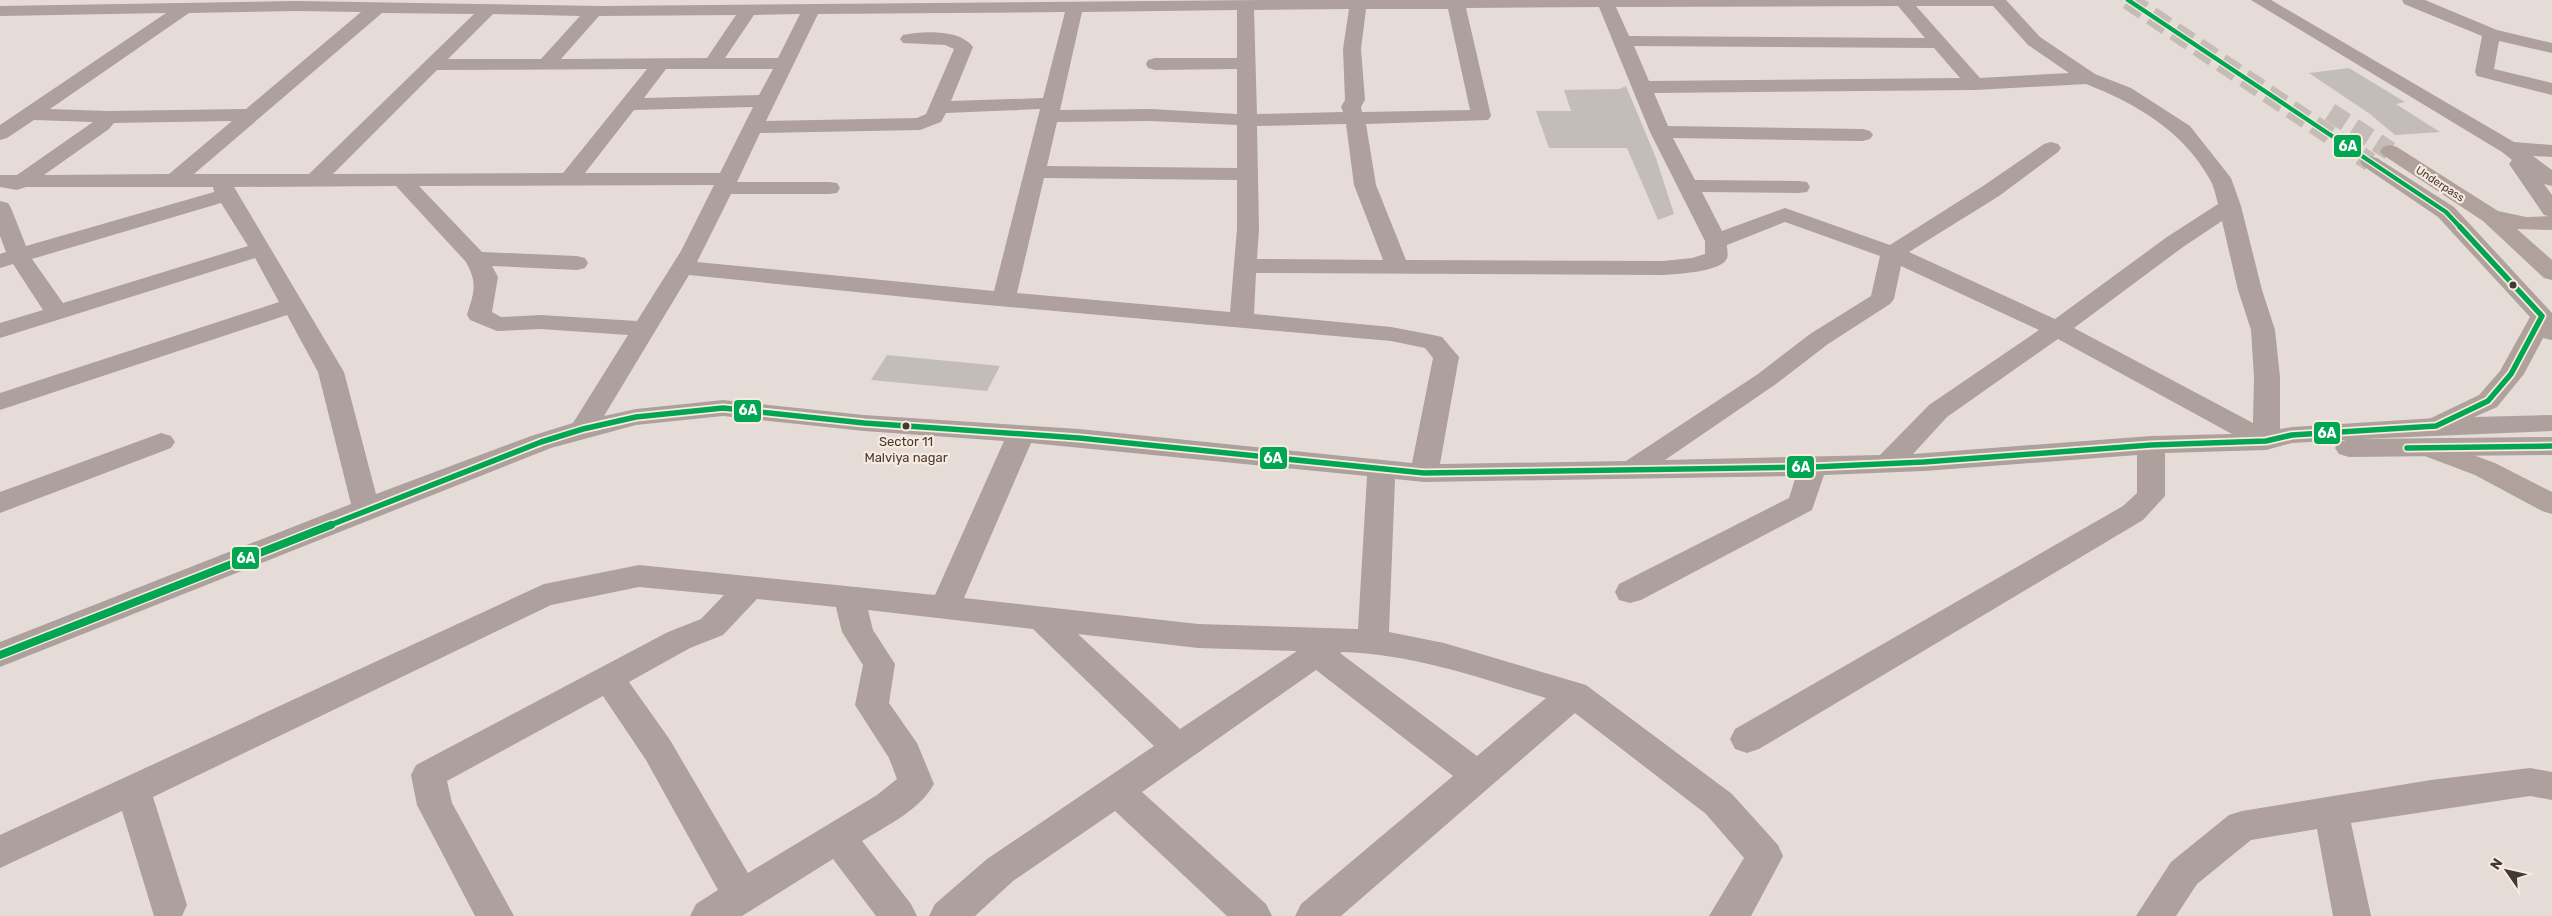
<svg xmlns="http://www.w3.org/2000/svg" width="2552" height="916" font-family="Rubik,sans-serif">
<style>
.building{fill:#c3bdb8}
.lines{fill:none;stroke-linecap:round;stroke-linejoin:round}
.major-tunnel{stroke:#c5bcb7;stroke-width:19;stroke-dasharray:19 9;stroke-linecap:butt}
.minor{fill:#aea09c;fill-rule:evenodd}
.major{fill:#b0a19d;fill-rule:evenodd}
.bus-1-far2-casing{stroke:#f9e9de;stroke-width:7}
.bus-1-far1-casing{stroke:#f9e9de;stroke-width:9}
.bus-1-casing{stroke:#f9e9de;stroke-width:11}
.bus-1-far2{stroke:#00a651;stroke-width:4.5}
.bus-1-far1{stroke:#00a651;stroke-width:5.5}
.bus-1{stroke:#00a651;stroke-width:8}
.bus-dot{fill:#413b36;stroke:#f9e9de;stroke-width:2}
.labels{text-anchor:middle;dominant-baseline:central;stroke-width:4.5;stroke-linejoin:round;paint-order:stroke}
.far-street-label{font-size:11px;fill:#413b36;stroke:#f9e9de}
.bus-label{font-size:13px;fill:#413b36;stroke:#f9e9de}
.line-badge{stroke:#f9e9de;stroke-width:2}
.badge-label{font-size:14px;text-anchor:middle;font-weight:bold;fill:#fff}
</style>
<rect width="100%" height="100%" fill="#e6dcd7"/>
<path class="building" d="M2349,68L2405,102L2396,104L2440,132L2395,135L2370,114L2309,73Z
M1626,86L1656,158L1674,214L1658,220L1627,148H1549L1536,111H1571L1564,90L1619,89Z
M887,355L1000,366L987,391L871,380Z"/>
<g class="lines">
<path class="major-tunnel" d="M2128,0L2370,162
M2330,112L2390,151"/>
<path class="minor" d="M1263,0H2006L2040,37L2095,74L2131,88L2190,126L2231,178L2241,206L2262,290L2275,330L2280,377V429L2292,427L2436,418L2552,415V431L2360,439L2552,437V455L2349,457L2339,454L2335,448L2339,442L2346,440L2292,443L2266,450L2165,453V496L2143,520L1759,749L1747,753L1735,749L1730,739L1735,729L2123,506L2137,493V455L1924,471L1824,475L1812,510L1641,600L1630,603L1619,600L1615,592L1619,584L1789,498L1796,476L1424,482L1395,479L1389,632L1444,643L1586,685L1732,794L1778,845L1783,856L1751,916H1709L1744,858L1706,814L1575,713L1341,916H1295L1301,904L1453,776L1316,670L1142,792L1266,904L1272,916H1227L1115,811L1013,881L975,916H929L935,904L987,859L1154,746L1033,629L868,610L873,630L895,664L889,703L917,743L934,784C920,810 886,826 862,841L911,904L917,916H876L833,859L742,916H690L696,904L718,890L646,760L603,696L447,781L452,803L514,916H475L417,805L411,775L416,765L668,632L701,619L724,595L639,587L551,605L153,797L187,905L182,916H154L122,811L0,868V835L544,584L639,565L935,595L1004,441L864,431L723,416L636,425L551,448L0,667V642L351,504L318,372L287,315L0,410V393L279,302L255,258L0,338V323L43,310L13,264L0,268V254L6,252L0,236V201L8,203L11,208L26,246L214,192L213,187H26L17,190L0,187V175H17L93,122L34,120L7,138L0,140V125L166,13L0,16V6L295,1L602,6ZM1898,6L1925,38L1629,36L1616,7ZM1916,6H1993L2028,45L2069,73L1980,78ZM1599,7L1650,132L1705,241V254L1692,258L1663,261L1406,260L1376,185L1366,124L1488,120L1491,116L1466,8ZM1349,9L1343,49L1345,100L1341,107L1343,112L1257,114L1254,10ZM1366,9H1448L1470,110L1362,112L1361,107L1365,100L1361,49ZM1237,10V58H1155L1148,60L1146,64L1148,68L1155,70L1237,69V114L1151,109L1060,110L1082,12ZM295,11L361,12L246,109L108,111L50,109L189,13ZM1065,12L1043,98L951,101L973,47C960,29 922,31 903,35L900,39L903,43L945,45L954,49L926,114L917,118L766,121L818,14ZM382,13L474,14L309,174H194ZM493,14L580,16L541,59H448ZM800,14L778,58H725L754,15ZM736,15L707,58L561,59L599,16ZM1634,46L1934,48L1960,78L1649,81ZM647,69L563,173L333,174L437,70ZM666,69H773L759,95L644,98ZM2086,84C2135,103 2183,131 2209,178C2214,186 2216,196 2218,204L2167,237L2055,319L1909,252L1999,196L2058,152L2061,148L2058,144L2051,142L2044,144L1983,186L1890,245L1785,208L1722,231L1702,192L1799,193L1807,192L1810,187L1807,182L1799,181L1695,180L1673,138L1863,141L1870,139L1873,135L1870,131L1863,129L1668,126L1654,93L1975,90ZM753,107L720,173H585L634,110ZM1040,109L994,291L697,262L731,194H829L837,193L840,188L837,183L829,182H737L760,133L920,130L941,122L946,113ZM232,121L169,174L44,175L109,129L114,123ZM1151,121L1237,125V168L1047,166L1057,122ZM1346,124L1354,185L1383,260L1257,259L1259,229L1257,126ZM1044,178L1237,180V229L1230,312L1017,293ZM714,185L681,251L637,321L541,315L501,317L492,312L498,277L492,266L577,270L585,268L588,263L585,258L577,256L482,252L419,186ZM396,186L466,262C478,284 474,292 467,315L470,320L497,331L541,329L628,335L573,423L531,436L376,494L344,372L234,187ZM221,203L248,246L63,303L32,259ZM2222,221L2238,290L2251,330L2254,377L2253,423L2074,328L2183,247ZM1785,222L1880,256L1871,296L1810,334L1758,374L1626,461L1440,464L1459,357L1442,337L1433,335L1391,327L1254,314L1256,273L1663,275C1677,274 1718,272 1726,260C1729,256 1727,250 1727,245ZM1901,266L2039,330L1929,405L1880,455L1665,460L1776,384L1828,344L1890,304L1894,299ZM689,275L965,303L1391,341L1425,348L1433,358L1412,463L1079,429L864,415L723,400L636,409L604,416ZM2058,339L2232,434L2151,436L1913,454L1947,417ZM1031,443L1367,476L1358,629L1198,624L964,598ZM757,599L836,607L842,632L863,665L855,705L889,758L897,779L877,795L748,873L670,740L629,682L690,648L723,635ZM1078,634L1198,648L1297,651L1180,729ZM1342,652C1413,654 1480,678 1546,698L1477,756L1340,653Z
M2251,0H2271L2514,142L2552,145V157L2533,156L2552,170V186L2544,184L2552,195V217L2544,215L2509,164L2512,160L2502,152Z
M2402,0H2425L2497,30L2552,43V53L2499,41L2494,69L2552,83V95L2477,76L2475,72L2482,36L2404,4Z
M161,433L171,436L175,442L171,448L0,513V492Z
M2530,768L2552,772V800L2530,796L2351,823L2371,916H2333L2317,829L2251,840L2197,884L2176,916H2136L2171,862L2229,815L2242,811L2431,780Z"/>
<path class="major" d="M2390,145L2397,147L2498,211L2526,217L2552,216V230L2517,229L2552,260V280L2544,278L2483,221L2383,155L2380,151L2383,147Z
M2370,156L2377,158L2454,207L2552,313V340L2543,338L2524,374L2497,407L2436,434L2427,432L2423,426L2427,420L2479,395L2500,371L2530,317L2438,217L2363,166L2360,162L2363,158Z
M2432,440L2495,463L2552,492V514L2542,511L2475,475L2422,455L2418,449L2422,443Z"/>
<g class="bus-1-far2-casing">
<path id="bus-1-far2" d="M2128,0L2446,212L2461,228"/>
</g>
<g class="bus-1-far1-casing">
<path id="bus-1-far1" d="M2407,448L2552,446
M328,526L541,442L583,429L636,417L723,408L864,423L1079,438L1424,473L1813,467L1924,462L2151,445L2266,441L2292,435L2436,426L2488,401L2511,374L2542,316L2460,227"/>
</g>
<g class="bus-1-casing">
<path id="bus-1" d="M0,655L331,525"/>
</g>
<use href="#bus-1-far2" class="bus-1-far2"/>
<use href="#bus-1-far1" class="bus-1-far1"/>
<use href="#bus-1" class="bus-1"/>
</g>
<g class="bus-dot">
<circle cx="2513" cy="285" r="4.5"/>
<circle cx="906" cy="426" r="4.5"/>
</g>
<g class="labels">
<g class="far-street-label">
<text transform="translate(2440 184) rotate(33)">Underpass</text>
</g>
<g class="bus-label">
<text x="906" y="441">Sector 11<tspan x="906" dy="16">Malviya nagar</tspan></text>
</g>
</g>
<g class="line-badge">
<rect x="2333" y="134" width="29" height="24" rx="5" fill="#00a651"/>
<rect x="733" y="399" width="29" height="24" rx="5" fill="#00a651"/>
<rect x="2313" y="421" width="28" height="24" rx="5" fill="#00a651"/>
<rect x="1259" y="446" width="29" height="24" rx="5" fill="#00a651"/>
<rect x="1786" y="455" width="29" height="24" rx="5" fill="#00a651"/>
<rect x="231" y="546" width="29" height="24" rx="5" fill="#00a651"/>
</g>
<g class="badge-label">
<text x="2348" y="151">6A</text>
<text x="748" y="415">6A</text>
<text x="2327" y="438">6A</text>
<text x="1273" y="463">6A</text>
<text x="1801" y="472">6A</text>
<text x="246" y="563">6A</text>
</g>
<g transform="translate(2507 871) rotate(304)" stroke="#f9e9de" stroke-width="4" paint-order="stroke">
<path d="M0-4L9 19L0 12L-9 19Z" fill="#413b36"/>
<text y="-8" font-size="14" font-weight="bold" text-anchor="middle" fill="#413b36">N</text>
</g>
</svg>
